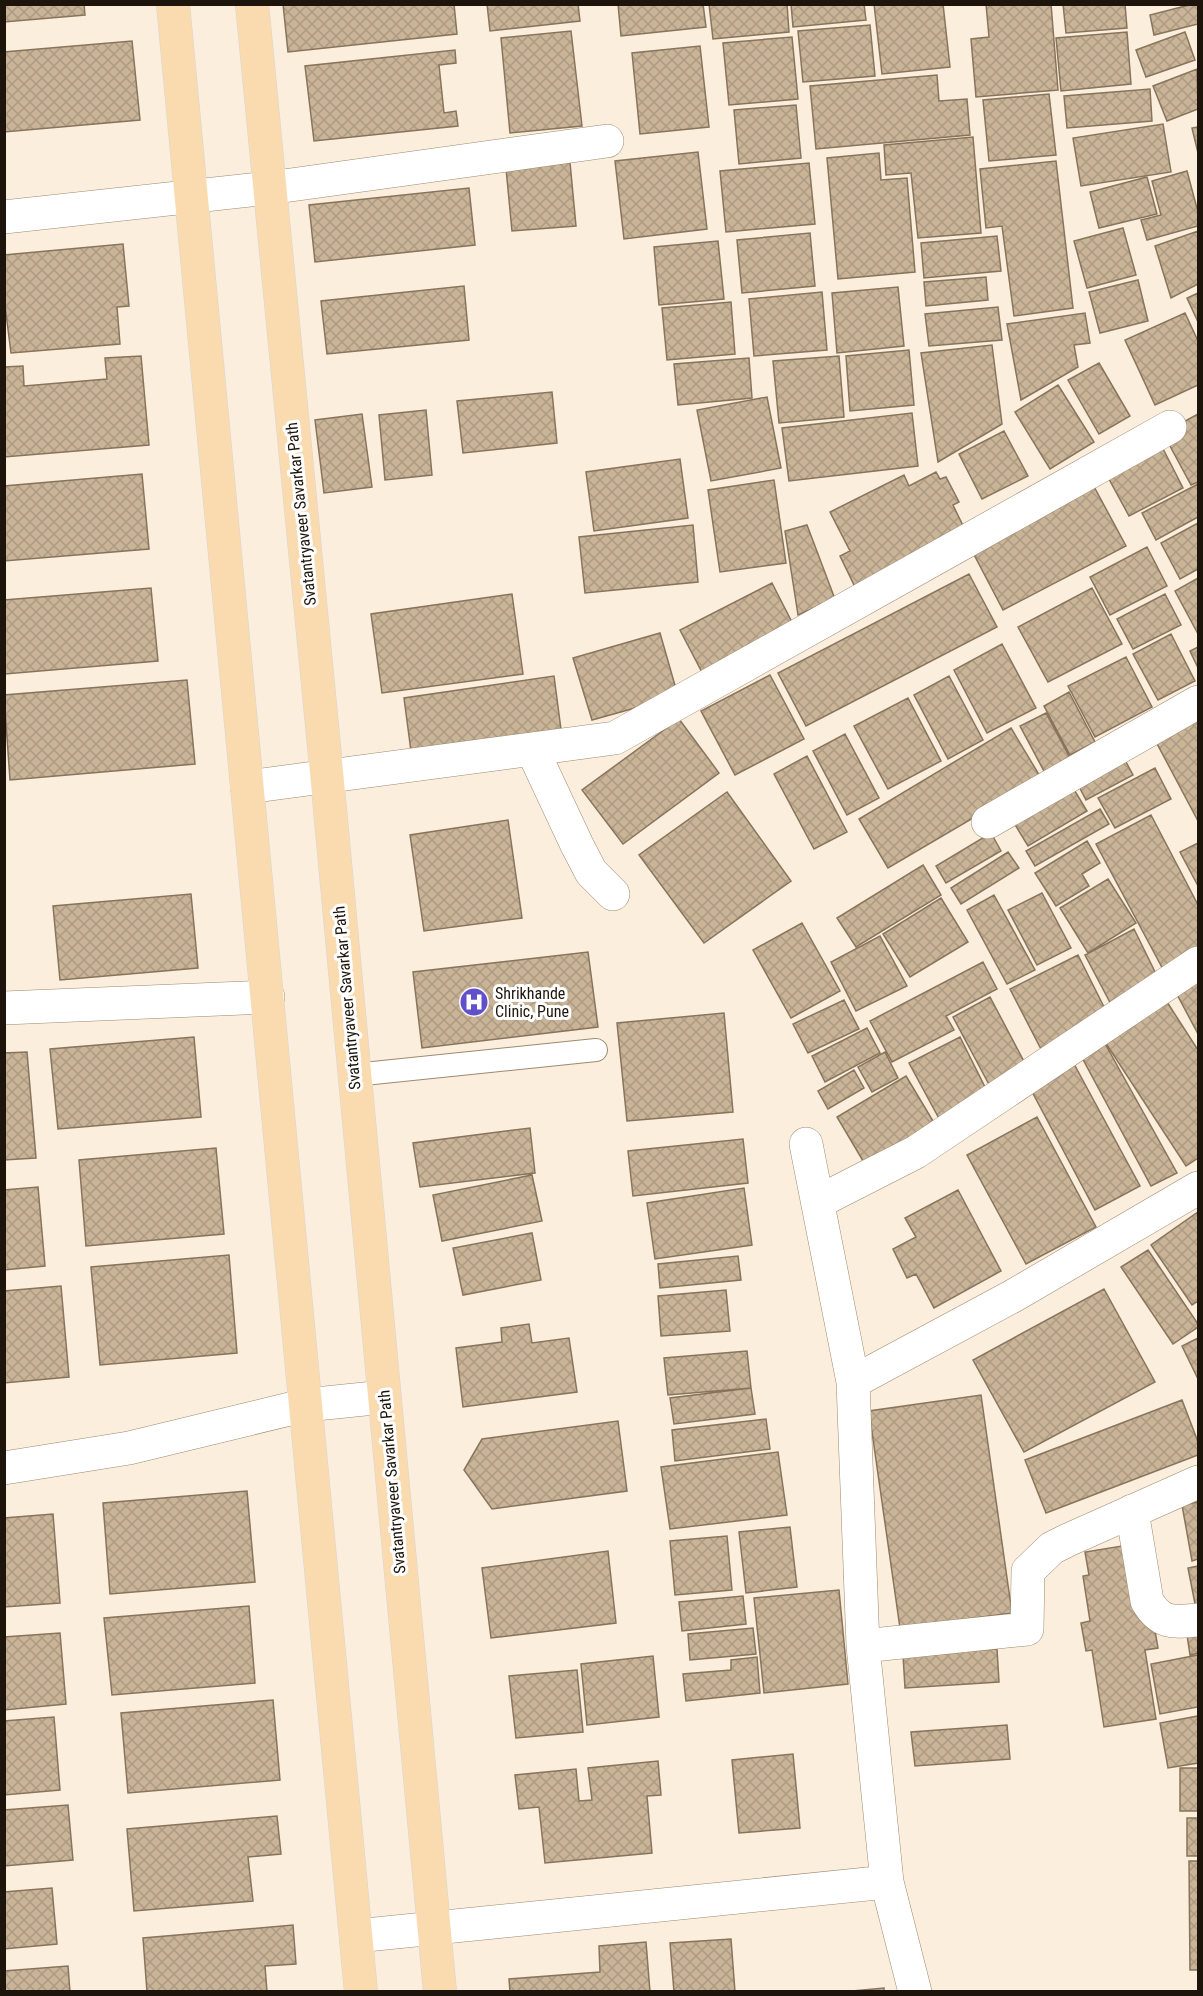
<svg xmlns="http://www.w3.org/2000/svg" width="1203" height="1996" font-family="'Roboto Condensed',sans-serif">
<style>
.building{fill:url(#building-cross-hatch);stroke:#88745a;stroke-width:1.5}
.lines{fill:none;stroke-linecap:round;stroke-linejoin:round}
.lane-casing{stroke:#9e8a6f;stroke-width:24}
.street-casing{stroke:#9e8a6f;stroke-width:34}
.primary-casing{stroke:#d6d5d3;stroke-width:34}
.lane{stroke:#fff;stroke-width:22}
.street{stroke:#fff;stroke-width:33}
.primary{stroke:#fadbb0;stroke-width:33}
.labels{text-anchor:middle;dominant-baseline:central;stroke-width:6;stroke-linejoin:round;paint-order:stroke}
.street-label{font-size:16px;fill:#1d150b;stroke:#fff}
.poi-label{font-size:16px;fill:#1d150b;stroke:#fff;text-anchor:start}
</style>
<defs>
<pattern id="building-cross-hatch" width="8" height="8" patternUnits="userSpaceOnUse" patternTransform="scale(1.5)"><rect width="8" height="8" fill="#c9b498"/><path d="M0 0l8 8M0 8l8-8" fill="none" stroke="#ac9a82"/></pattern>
</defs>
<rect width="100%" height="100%" fill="#fbeedd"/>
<path class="building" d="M4,4H84L85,15L4,22Z
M283,4H454L457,34L288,52Z
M487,4H578L580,21L490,31Z
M618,4H703L706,27L621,36Z
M709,4H787L789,32L713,39Z
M791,4H864L866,20L793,27Z
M874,4H943L950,67L882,74Z
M986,4H1051L1058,90L976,97L971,39L989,37Z
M1063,4H1125L1127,28L1066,33Z
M1193,4H1198V24L1154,35L1150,15Z
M870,25L875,76L803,82L798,31Z
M571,31L582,126L510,133L501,38Z
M1127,32L1131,84L1061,91L1056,38Z
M1185,32L1195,60L1146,77L1136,50Z
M792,37L798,99L729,105L723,43Z
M132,41L140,120L4,132V52Z
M700,46L709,127L640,134L632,53Z
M455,50L456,63L439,65L444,113L456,111L458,126L314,141L305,66Z
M1197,69L1198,109L1167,121L1153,86Z
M937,75L939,101L967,99L970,135L816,149L810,86Z
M1150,89L1152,121L1067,128L1064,96Z
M1049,94L1056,155L989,161L983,100Z
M796,105L801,158L739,164L734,110Z
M1163,124L1171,172L1081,186L1073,138Z
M1198,127V153L1192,128Z
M973,137L981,233L918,238L911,173L886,175L884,145Z
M569,152L576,226L512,231L505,158Z
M698,152L707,229L624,239L615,161Z
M879,153L881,180L907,178L915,272L838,279L827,158Z
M1056,161L1073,308L1014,316L1002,226L986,228L980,169Z
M809,163L815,224L726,232L720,171Z
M1187,171L1198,212V226L1147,240L1141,220L1161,215L1152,181Z
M1147,177L1157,214L1099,228L1090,192Z
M469,188L475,245L315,262L309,205Z
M1123,228L1136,275L1087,288L1074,241Z
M1198,231V284L1171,298L1155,246Z
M810,233L815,286L742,293L737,240Z
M997,236L1001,271L924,278L921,243Z
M718,241L724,299L659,305L654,247Z
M123,244L129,306L117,307L120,344L11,353L4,298V255Z
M986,277L988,300L926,306L924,282Z
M1138,280L1148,321L1100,333L1089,292Z
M464,286L469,340L327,354L321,301Z
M898,287L904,346L837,353L832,293Z
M822,292L827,350L754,356L749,299Z
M1198,293V322L1187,298Z
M731,302L735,354L667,360L662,308Z
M998,307L1002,340L929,346L925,314Z
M1085,313L1090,343L1074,345L1078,367L1021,400L1007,324Z
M1185,313L1198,341V385L1155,405L1125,340Z
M992,345L1002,424L938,462L921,353Z
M909,350L914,405L850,411L846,356Z
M141,356L149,445L4,457V367L23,366L24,386L107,379L105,358Z
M839,356L844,417L779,423L773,361Z
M749,358L752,398L678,405L674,364Z
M1099,363L1130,416L1099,434L1068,380Z
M1058,385L1094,442L1050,469L1015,412Z
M552,392L557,443L463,453L457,401Z
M767,397L781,468L711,481L697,410Z
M426,410L432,475L385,480L379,415Z
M912,413L918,466L789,481L782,428Z
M362,414L372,487L324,493L315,420Z
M1198,414V482L1191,485L1163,433Z
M1004,431L1028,476L982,499L959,454Z
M1158,439L1183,488L1129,516L1103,468Z
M680,459L688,518L594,531L586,472Z
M936,472L940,479L946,477L959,502L953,505L967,534L856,589L840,556L850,551L830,512L904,475L909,486Z
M142,474L149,549L4,561V486Z
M774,480L786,563L720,572L708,490Z
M1091,481L1126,546L1003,610L969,545Z
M1198,484V517L1156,540L1142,513Z
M1198,523V569L1180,579L1161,543Z
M693,525L698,582L585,593L579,537Z
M807,525L835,599L798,615L785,531Z
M1147,547L1167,586L1110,615L1090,577Z
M969,574L997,627L806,726L778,673Z
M1198,578V634L1175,591Z
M772,583L798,634L706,680L680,630Z
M151,588L158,661L5,674L4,600Z
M1092,588L1122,644L1048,682L1018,627Z
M512,594L523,674L382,693L371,614Z
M1165,594L1181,625L1133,649L1117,619Z
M660,633L678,696L592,720L573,658Z
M1171,634L1195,681L1158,700L1133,654Z
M1002,644L1036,708L987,733L954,670Z
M1198,647V668L1190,651Z
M1126,657L1152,707L1095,737L1068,686Z
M770,675L804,739L735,775L701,711Z
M554,676L562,737L412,759L404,698Z
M949,676L983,740L948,759L914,695Z
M187,680L195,764L10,780L4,695Z
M1069,692L1095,742L1070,755L1044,706Z
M908,698L941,761L888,789L854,726Z
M1046,713L1071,760L1045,773L1020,726Z
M1198,715V821L1154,738Z
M679,719L719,773L623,844L582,790Z
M1011,728L1041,778L888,868L859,819Z
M845,734L879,798L847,815L813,751Z
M807,756L847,832L814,849L774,774Z
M1126,762L1133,775L1086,800L1075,779Z
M1155,768L1171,799L1115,828L1098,798Z
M1070,783L1087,811L1028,846L1011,818Z
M727,792L791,881L704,943L639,855Z
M1100,809L1109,824L1035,866L1026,851Z
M1151,815L1198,905V953L1165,973L1096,844Z
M508,820L522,918L424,931L410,835Z
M991,833L1001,851L946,883L936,866Z
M1087,841L1100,863L1082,874L1089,886L1056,906L1035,873Z
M1198,843V886L1180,852Z
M1008,852L1019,868L961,904L951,888Z
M923,865L941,895L856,947L837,918Z
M1108,879L1136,923L1088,953L1060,908Z
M1042,893L1071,948L1037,965L1008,910Z
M191,894L198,968L60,980L53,906Z
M994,895L1035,970L1007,984L967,910Z
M941,898L968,942L910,977L883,934Z
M802,923L840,991L791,1018L753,950Z
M1134,929L1159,980L1114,1010L1085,955Z
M880,936L907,986L856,1011L831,962Z
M588,952L598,1027L422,1048L413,972Z
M1078,955L1107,1013L1044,1055L1010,989Z
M983,962L997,989L946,1016L954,1030L892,1062L870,1021Z
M1198,971V1034L1172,985Z
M990,997L1028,1069L993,1092L953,1017Z
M844,1000L859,1029L808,1053L793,1024Z
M1167,1002L1198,1050V1158L1186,1166L1105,1042Z
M724,1013L733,1112L627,1121L617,1023Z
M867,1028L880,1053L825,1082L812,1056Z
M194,1037L201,1117L58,1129L50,1049Z
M960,1037L989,1095L942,1124L909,1063Z
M1103,1040L1177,1173L1151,1186L1079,1052Z
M27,1052L36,1158L4,1160V1053Z
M885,1052L898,1078L872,1092L858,1067Z
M1073,1062L1140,1186L1095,1210L1029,1086Z
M854,1070L864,1088L828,1109L818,1091Z
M906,1076L936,1126L866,1166L837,1117Z
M1037,1117L1096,1227L1026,1264L967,1155Z
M530,1128L535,1173L420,1187L413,1143Z
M743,1139L748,1183L633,1196L628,1151Z
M216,1148L224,1234L86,1246L79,1160Z
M532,1175L542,1221L442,1241L433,1195Z
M38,1187L45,1266L4,1270V1190Z
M744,1188L752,1245L655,1259L647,1203Z
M958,1190L1001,1271L934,1308L916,1274L907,1278L893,1249L916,1237L905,1218Z
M1198,1212V1301L1192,1305L1151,1245Z
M532,1233L541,1280L463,1295L453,1248Z
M1148,1250L1198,1324V1327L1173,1344L1121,1267Z
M229,1255L237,1353L100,1365L91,1267Z
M738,1256L741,1280L660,1288L658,1264Z
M61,1286L69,1377L4,1383V1291Z
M1104,1289L1155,1382L1024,1452L973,1360Z
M726,1290L730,1331L661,1336L658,1296Z
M529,1324L532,1343L569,1338L577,1392L463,1407L456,1348L502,1342L501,1328Z
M1198,1338V1379L1182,1346Z
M747,1351L751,1388L668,1395L664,1358Z
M751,1388L755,1414L674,1424L670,1398Z
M981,1395L1012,1613L900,1628L869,1411Z
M1182,1400L1198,1442V1455L1046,1513L1025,1460Z
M766,1419L770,1449L675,1461L672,1430Z
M618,1421L627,1491L492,1509L464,1470L482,1439Z
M778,1452L787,1515L670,1529L661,1467Z
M247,1491L255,1582L110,1594L103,1503Z
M1198,1502V1559L1192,1561L1182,1505Z
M53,1514L60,1603L4,1607V1518Z
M790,1527L797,1587L746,1593L739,1532Z
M727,1536L732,1590L675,1595L670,1541Z
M1122,1546L1153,1619L1158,1648L1145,1650L1156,1719L1104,1727L1092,1650L1086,1651L1081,1623L1090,1621L1083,1576L1089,1575L1085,1552Z
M608,1551L616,1623L491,1638L482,1568Z
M1198,1566V1608L1196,1609L1188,1568Z
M839,1590L848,1684L764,1693L754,1598Z
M743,1596L746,1624L682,1631L679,1602Z
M249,1606L255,1683L112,1695L104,1618Z
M1198,1626V1653L1190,1655L1186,1628Z
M753,1628L756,1654L690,1660L688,1634Z
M60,1633L66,1704L4,1710V1637Z
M997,1649L999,1682L905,1688L903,1655Z
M1198,1655V1707L1160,1714L1151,1664Z
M653,1656L659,1717L587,1725L581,1664Z
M757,1657L760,1693L686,1701L683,1674L731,1670V1660Z
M577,1670L583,1732L516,1738L509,1676Z
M273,1700L280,1780L128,1793L121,1713Z
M1198,1716V1763L1168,1768L1160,1723Z
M54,1717L60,1790L4,1795V1721Z
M1007,1725L1010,1759L915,1766L911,1732Z
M793,1754L800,1828L739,1833L732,1760Z
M658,1761L661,1795L647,1796L652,1853L545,1863L539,1807L519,1809L515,1775L576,1769L579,1801L592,1800L588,1768Z
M1180,1768H1198V1811H1180Z
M68,1805L73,1860L4,1866V1810Z
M277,1816L281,1854L248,1857L253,1901L134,1911L127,1829Z
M1187,1818H1198V1856H1187Z
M1189,1861H1198V1970H1190Z
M52,1888L57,1944L4,1949V1892Z
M293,1925L296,1964L265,1966L267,1992H147L143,1938Z
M731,1939L735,1992H674L670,1943Z
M646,1942L650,1992H510L509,1979L600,1972L599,1946Z
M68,1966L70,1992H4V1971Z
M884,1988V1992H841Z"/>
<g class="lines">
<g class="lane-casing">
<path id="lane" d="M354,1075L596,1050"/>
</g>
<g class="street-casing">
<path id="street" d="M4,217L269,188L607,141
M532,749L577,845L591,872L613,894
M247,787L615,738L1170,427
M988,822L1198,702
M4,1008L268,997
M806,1144L853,1382L863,1646L887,1882L915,1992
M818,1202L916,1152L1198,963
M853,1382L1013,1296L1198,1188
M4,1468L129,1448L306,1405L384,1397
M1132,1511L1147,1601C1161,1625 1174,1622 1198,1620
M863,1646L1027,1629L1028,1571L1052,1548L1068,1540L1198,1482
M356,1936L887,1882"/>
</g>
<g class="primary-casing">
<path id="primary" d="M173,4L361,1992
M252,4L327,777L440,1992"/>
</g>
<use href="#lane" class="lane"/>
<use href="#street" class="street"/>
<use href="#primary" class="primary"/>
</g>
<defs>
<g id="hospital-disc" transform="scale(1.5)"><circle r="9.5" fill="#6150c9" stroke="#fff"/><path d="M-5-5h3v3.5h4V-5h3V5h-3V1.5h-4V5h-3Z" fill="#fff"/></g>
</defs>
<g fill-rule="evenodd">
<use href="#hospital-disc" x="474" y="1002"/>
</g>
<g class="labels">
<g class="street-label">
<text transform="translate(301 514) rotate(-96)">Svatantryaveer Savarkar Path</text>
<text transform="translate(347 998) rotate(-95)">Svatantryaveer Savarkar Path</text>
<text transform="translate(392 1482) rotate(-95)">Svatantryaveer Savarkar Path</text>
</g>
<g class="poi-label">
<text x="495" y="993">Shrikhande<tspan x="495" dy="18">Clinic, Pune</tspan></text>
</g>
</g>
<rect width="1203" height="1996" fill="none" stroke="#1d150b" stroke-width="12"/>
</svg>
